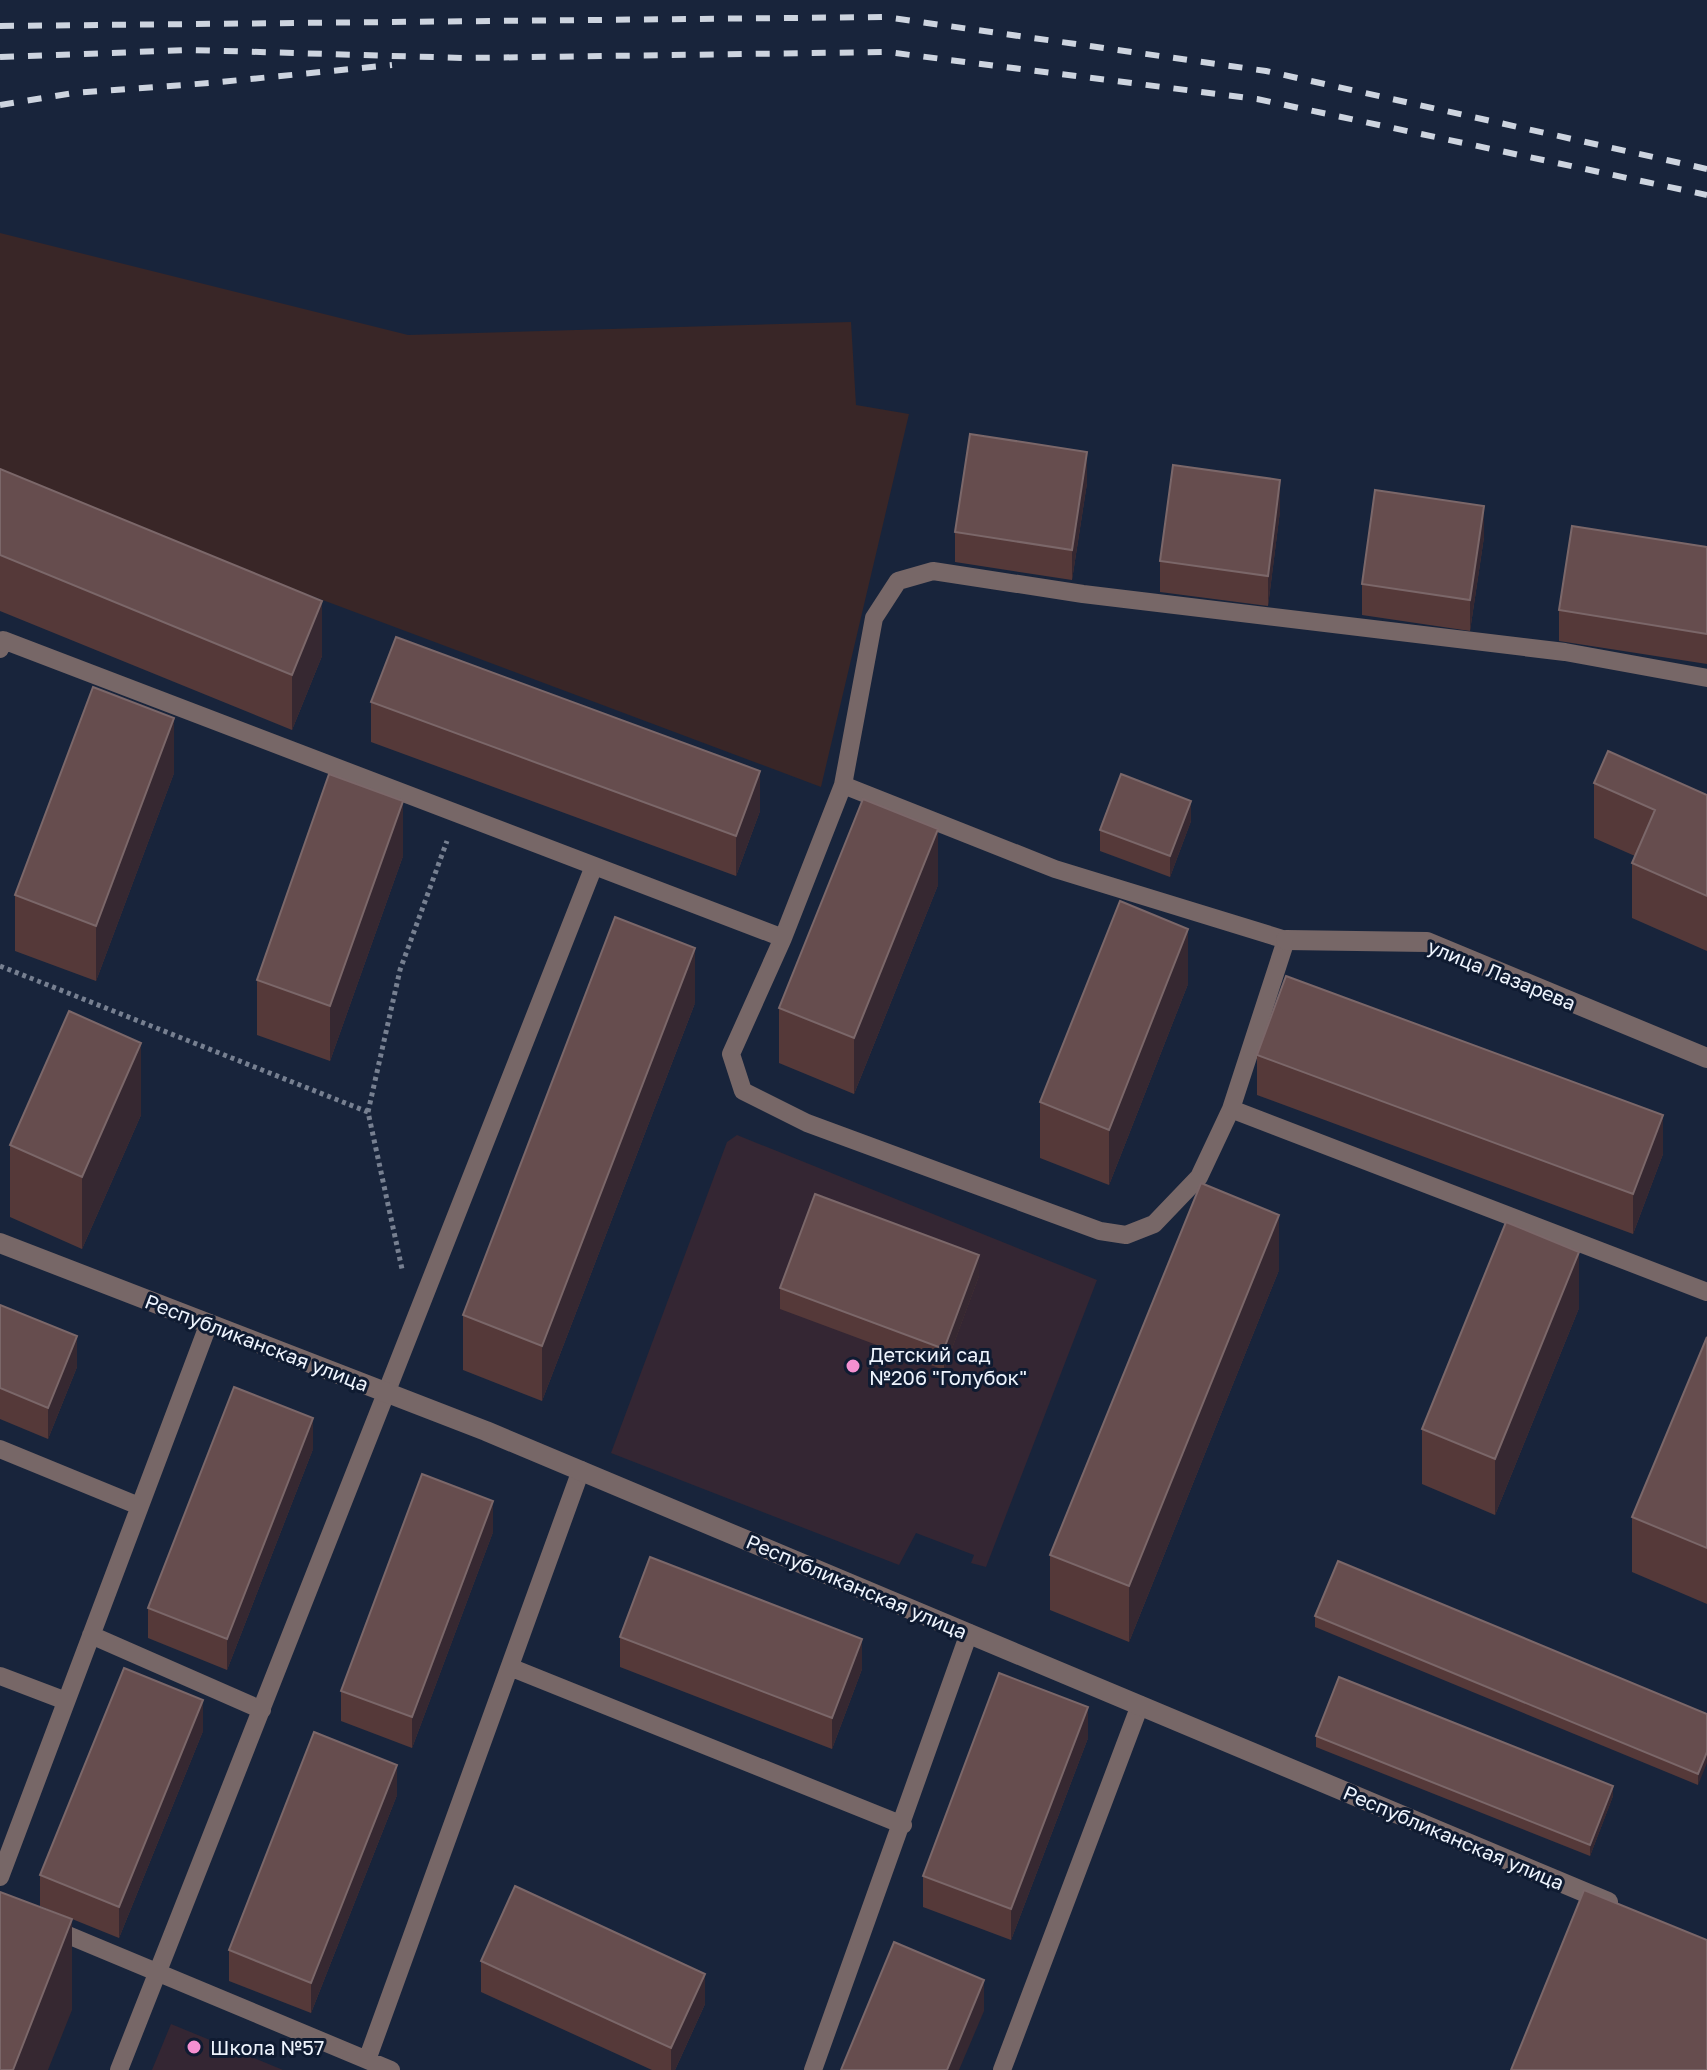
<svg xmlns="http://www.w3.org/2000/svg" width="1707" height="2070" font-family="'Golos Text',sans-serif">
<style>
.industrial{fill:#392627}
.education{fill:#342633}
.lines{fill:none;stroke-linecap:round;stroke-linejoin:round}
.path{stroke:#778091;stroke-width:5;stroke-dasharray:4 4;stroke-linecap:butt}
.service{stroke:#776767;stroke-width:18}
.minor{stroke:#776767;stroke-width:20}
.rail{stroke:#cdd4df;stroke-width:6;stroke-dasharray:14 14;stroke-linecap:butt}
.wall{fill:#553939}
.shaded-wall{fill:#362831}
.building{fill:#664d4e;stroke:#7b6769;stroke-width:2}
.poi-dot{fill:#f590d1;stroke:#0f1b31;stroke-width:3}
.labels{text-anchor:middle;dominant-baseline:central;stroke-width:6;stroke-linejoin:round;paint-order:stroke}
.street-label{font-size:20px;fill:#eef4fd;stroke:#0f1b31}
.poi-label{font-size:20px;fill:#eef4fd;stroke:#0f1b31;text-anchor:start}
</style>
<rect width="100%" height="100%" fill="#18243b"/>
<path class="industrial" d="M0,233L408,335L851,322L856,405L909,414L821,787L0,479Z"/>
<path class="education" d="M737,1135L1097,1280L986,1567L971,1563L974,1555L916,1533L899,1565L611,1453L727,1142Z
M171,2024L283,2070H152Z"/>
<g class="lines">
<path class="path" d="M0,966L368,1112L402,1269
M368,1112L400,970L447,841"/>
<path class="service" d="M0,649L3,640L783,938
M843,785L1055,869L1286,940L1231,1109L1199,1177L1154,1224L1126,1235L1100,1231L807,1123L743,1091L731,1054L783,938L843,785L874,618L898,581L933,571L1083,594L1565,652L1707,678
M1231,1109L1707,1292
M0,1449L139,1506
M91,1635L262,1710
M510,1667L903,1825
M0,1676L66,1701
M0,1877L209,1323
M51,1928L391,2070
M367,2060L581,1470
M119,2070L594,866
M813,2070L969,1633
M1002,2070L1140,1705"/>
<path class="minor" d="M1286,940L1427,942L1707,1058
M0,1243L486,1431L1608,1902"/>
<path class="rail" d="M0,26L885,17L1266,71L1707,169
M0,57L191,50L464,58L887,52L1257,99L1707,195
M0,105L74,93L210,83L392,65"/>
</g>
<path class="wall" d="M0,469L322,656L292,730L0,611Z
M1087,483L1072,580L955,562V532Z
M1280,511L1268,606L1160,592V561Z
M1484,537L1470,631L1362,615V584Z
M1707,547V664L1559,641V610Z
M371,702L760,811L736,876L371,742Z
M174,773L96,981L15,951V895Z
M1594,783L1707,795V951L1632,918V863L1635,856L1594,838Z
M1191,821L1170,877L1100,851V830Z
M403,856L330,1061L257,1035V980Z
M938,885L854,1094L779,1063V1008Z
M1188,984L1109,1185L1040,1158V1102Z
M695,1003L542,1401L463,1370V1315Z
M1257,1055L1663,1154L1633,1234L1257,1095Z
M141,1115L82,1249L10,1217V1145Z
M1279,1270L1129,1642L1050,1610V1555Z
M979,1276L944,1370L780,1309V1288Z
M0,1305L77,1367L48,1439L0,1419Z
M1579,1308L1495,1515L1422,1484V1429Z
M1707,1337V1604L1632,1572V1517Z
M313,1449L227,1670L148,1638V1608Z
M493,1532L412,1748L341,1721V1691Z
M1315,1616L1707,1714L1698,1785L1315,1627Z
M620,1637L862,1669L832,1749L620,1667Z
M203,1731L119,1938L40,1906V1875Z
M1316,1736L1613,1796L1590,1856L1316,1747Z
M1088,1738L1011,1940L923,1907V1876Z
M397,1795L311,2013L229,1981V1950Z
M481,1961L705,2004L675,2070H652L481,1992Z"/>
<path class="shaded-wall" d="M1087,452V483L1072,580V550Z
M1280,480V511L1268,606V576Z
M1484,506V537L1470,631V600Z
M322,601V656L292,730V675Z
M174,718V773L96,981V926Z
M760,771V811L736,876V836Z
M403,801V856L330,1061V1006Z
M1191,801V821L1170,877V856Z
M938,829V885L854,1094V1038Z
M1188,929V984L1109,1185V1130Z
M695,948V1003L542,1401V1346Z
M141,1043V1115L82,1249V1177Z
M1663,1115V1154L1633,1234V1194Z
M1279,1215V1270L1129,1642V1586Z
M1579,1252V1308L1495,1515V1459Z
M979,1255V1276L944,1370V1349Z
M77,1336V1367L48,1439V1408Z
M313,1418V1449L227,1670V1639Z
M493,1501V1532L412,1748V1717Z
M862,1639V1669L832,1749V1718Z
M203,1700V1731L119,1938V1907Z
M1088,1707V1738L1011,1940V1909Z
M1707,1752V1763L1698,1785V1774Z
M397,1765V1795L311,2013V1983Z
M1613,1786V1796L1590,1856V1845Z
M72,1919V2010L48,2070H13Z
M705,1974V2004L675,2070H671V2048Z
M984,1980V2011L959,2070H947Z"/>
<path class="building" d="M970,434L1087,452L1072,550L955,532Z
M1173,465L1280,480L1268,576L1160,561Z
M0,469L322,601L292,675L0,555Z
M1375,490L1484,506L1470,600L1362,584Z
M1572,526L1707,547V634L1559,610Z
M396,637L760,771L736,836L371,702Z
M93,687L174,718L96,926L15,895Z
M1608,751L1707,795V896L1632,863L1655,810L1594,783Z
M329,774L403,801L330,1006L257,980Z
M1121,774L1191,801L1170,856L1100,830Z
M863,799L938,829L854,1038L779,1008Z
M1120,901L1188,929L1109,1130L1040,1102Z
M615,917L695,948L542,1346L463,1315Z
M1286,976L1663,1115L1633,1194L1257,1055Z
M69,1011L141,1043L82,1177L10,1145Z
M1201,1183L1279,1215L1129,1586L1050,1555Z
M815,1194L979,1255L944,1349L780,1288Z
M1506,1222L1579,1252L1495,1459L1422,1429Z
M0,1305L77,1336L48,1408L0,1388Z
M1707,1337V1548L1632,1517Z
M234,1387L313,1418L227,1639L148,1608Z
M422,1474L493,1501L412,1717L341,1691Z
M650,1557L862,1639L832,1718L620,1637Z
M1338,1561L1707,1714V1752L1698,1774L1315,1616Z
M124,1668L203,1700L119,1907L40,1875Z
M999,1673L1088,1707L1011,1909L923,1876Z
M1339,1677L1613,1786L1590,1845L1316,1736Z
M314,1732L397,1765L311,1983L229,1950Z
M515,1886L705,1974L671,2048L481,1961Z
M1584,1890L1707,1940V2070H1511Z
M0,1892L72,1919L13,2070H0Z
M894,1942L984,1980L947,2070H841Z"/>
<g class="poi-dot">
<circle cx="853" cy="1366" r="8"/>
<circle cx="194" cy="2047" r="8"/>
</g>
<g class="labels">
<g class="street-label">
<text transform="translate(1502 974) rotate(22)">улица Лазарева</text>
<text transform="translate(257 1342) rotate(21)">Республиканская улица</text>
<text transform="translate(857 1586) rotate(23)">Республиканская улица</text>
<text transform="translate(1454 1837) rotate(23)">Республиканская улица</text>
</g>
<g class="poi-label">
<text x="869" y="1354">Детский сад<tspan x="869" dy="23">№206 "Голубок"</tspan></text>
<text x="210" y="2047">Школа №57</text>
</g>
</g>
</svg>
